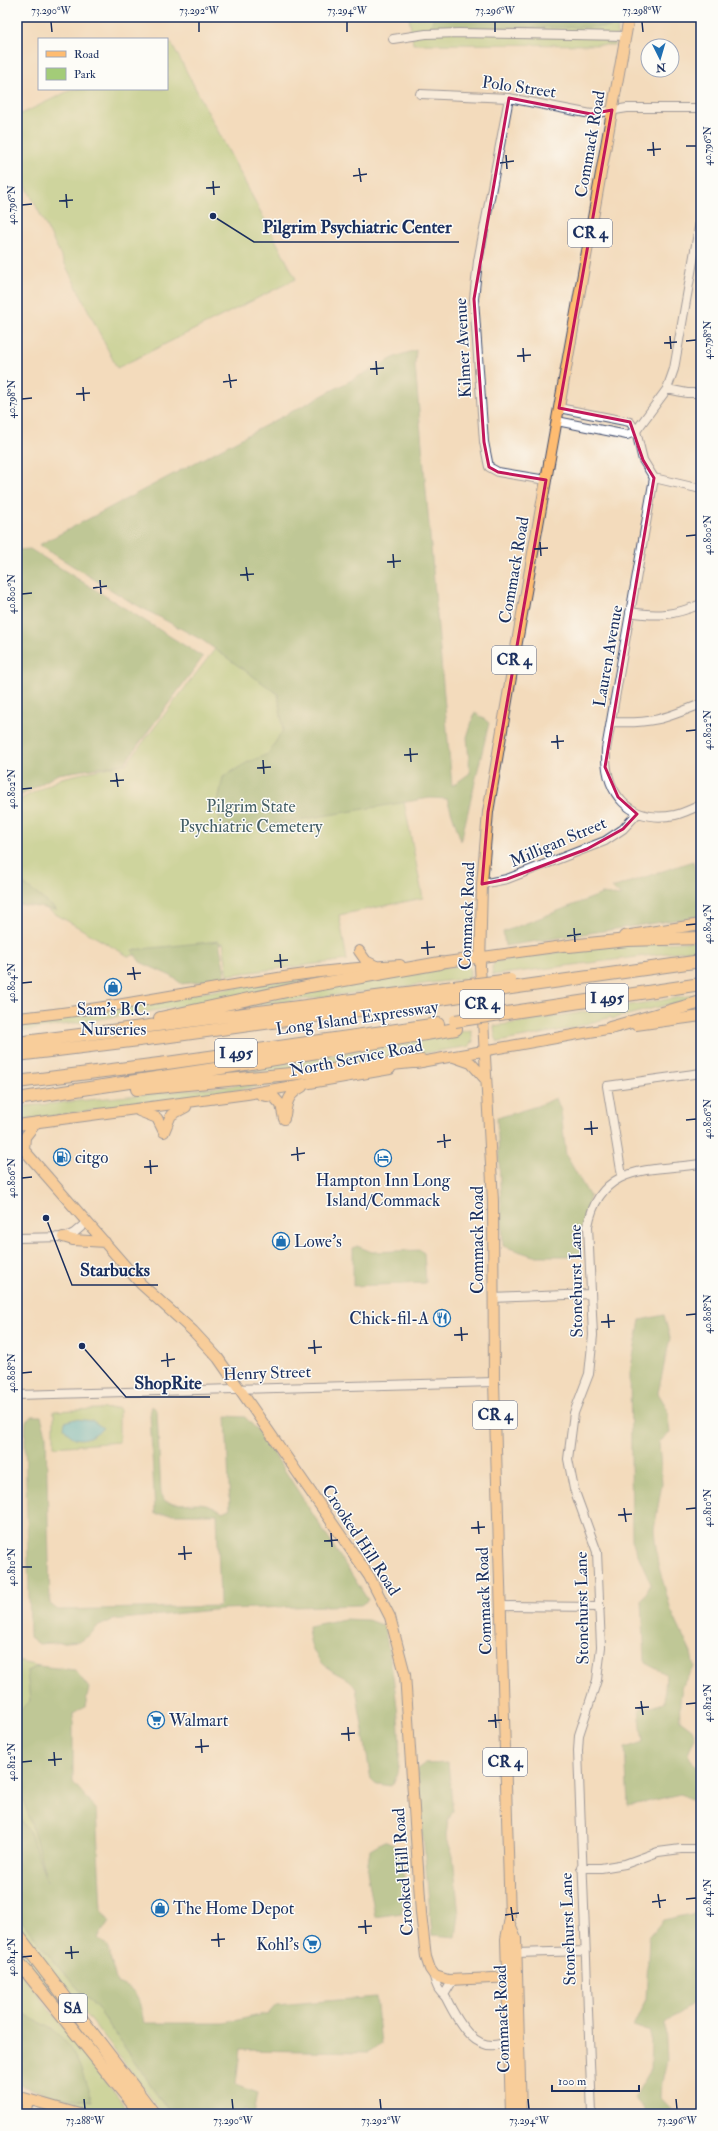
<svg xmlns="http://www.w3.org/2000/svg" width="718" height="2131" font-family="'IM FELL Double Pica',serif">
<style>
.green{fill:#a3cc78;stroke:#5f7e6b}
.forest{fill:#82b068;stroke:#4e7063}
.water{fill:#58c1d4;stroke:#3a7899}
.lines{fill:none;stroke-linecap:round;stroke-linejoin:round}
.minor-casing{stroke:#3b496c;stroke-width:10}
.major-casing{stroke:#3b496c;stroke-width:12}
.highway-casing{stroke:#3b496c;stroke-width:14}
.minor{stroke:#fff;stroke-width:8}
.major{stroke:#febc71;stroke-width:10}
.highway{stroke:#febc71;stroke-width:12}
.highway-bridge-casing{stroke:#3b496c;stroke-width:14;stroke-linecap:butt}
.highway-bridge{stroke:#febc71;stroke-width:12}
.marked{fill:none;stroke:#c2185b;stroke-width:3;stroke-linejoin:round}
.ticks{fill:none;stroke:#1b2f5e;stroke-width:1.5}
.labels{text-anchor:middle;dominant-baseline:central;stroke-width:3;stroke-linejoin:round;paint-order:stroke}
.shield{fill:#fdfcf7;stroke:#5f6c8c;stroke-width:1}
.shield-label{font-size:16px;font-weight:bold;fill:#1b2f5e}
.street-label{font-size:17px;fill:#1b2f5e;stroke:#fdfcf7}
.park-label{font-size:17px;fill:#445e66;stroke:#fdfcf7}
.poi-label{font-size:17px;fill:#1b2f5e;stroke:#fdfcf7;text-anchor:start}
.leader{fill:none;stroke:#1b2f5e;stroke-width:1.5}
.callout-dot{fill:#1b2f5e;stroke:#fdfcf7;stroke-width:1.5}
.callout-label{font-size:18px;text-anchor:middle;font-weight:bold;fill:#1b2f5e;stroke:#fdfcf7;stroke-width:3;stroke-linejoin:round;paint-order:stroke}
.neatline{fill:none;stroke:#1b2f5e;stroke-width:1.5}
.ticks-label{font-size:10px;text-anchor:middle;fill:#1b2f5e}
</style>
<rect width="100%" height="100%" fill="#fdfcf7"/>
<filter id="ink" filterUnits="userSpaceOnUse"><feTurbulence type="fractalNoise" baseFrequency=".025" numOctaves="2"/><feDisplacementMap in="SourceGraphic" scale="8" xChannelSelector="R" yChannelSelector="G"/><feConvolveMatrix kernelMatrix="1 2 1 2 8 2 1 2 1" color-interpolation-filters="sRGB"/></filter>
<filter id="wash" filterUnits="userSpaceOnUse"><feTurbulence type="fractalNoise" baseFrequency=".012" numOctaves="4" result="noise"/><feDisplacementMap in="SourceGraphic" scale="16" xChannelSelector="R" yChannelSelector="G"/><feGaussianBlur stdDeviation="0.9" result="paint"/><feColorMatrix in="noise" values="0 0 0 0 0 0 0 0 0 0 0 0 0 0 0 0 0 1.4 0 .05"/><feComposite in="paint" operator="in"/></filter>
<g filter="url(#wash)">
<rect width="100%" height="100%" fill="#f3dbbc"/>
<path class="green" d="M409,17H620L615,45L413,44Z
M171,42L296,279L117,368L17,168V116L73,89H167V44Z
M218,645L394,751L423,898L339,915L347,960L228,975L223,943L128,956L19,893L17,870V801L62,778L127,763Z
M701,941V949L493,975L492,967L495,962L592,947Z
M467,965L470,969V978L222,1010L386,976Z
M297,978H312V980L198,1004L17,1032V1021Z
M701,994V996L612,1019L611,1017L568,1029L498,1042L495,1036L494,1026Z
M471,1030L473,1042L470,1043V1046L362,1063L215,1076Z
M290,1080L291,1082L17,1121V1107Z
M119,1408V1442L54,1447V1411Z
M17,1661L39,1666L27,1671L30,1701L17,1714Z
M17,1782C24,1792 25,1804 30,1815L49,1890L30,1833L17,1814Z
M17,1915L59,1968L101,2013L171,2114H164L17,1925Z
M17,1941L92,2038L88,2042L17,1953Z
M17,1968L131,2114H121L54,2097L92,2101L52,2029L25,2017L17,2007Z"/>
<path class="forest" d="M434,17H617L615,24L609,27L430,28Z
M416,350L415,365L452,786L470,773L467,737L475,712L489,723L461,841L447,799L430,798L269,825H223L216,811L223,777L248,762L268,754L283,730L278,694L202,640L129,601L39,545L397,356Z
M30,549L203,657L124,764L58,774L17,798V550Z
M693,861L701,899V916L505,946L503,932L602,894L622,896L612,888Z
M17,879L57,910L17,904Z
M219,941L226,978L182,984L171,976L140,962L132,950Z
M556,1098L561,1111L566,1155L590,1197L580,1233L582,1256H533L503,1246L497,1118L537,1106Z
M357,1246L372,1252L421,1250L424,1253L426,1283L353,1286V1248Z
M664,1315L670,1338L658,1393L667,1408L670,1433L659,1442L662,1484L654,1530L658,1564L671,1610L691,1653L694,1667C680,1685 679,1698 680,1720L692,1729L695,1737L688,1753L696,1768L701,1771V1805L681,1794L628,1806L625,1748L643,1742L639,1710L664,1703L666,1674L645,1663L642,1600L651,1584L632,1541L630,1372L640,1320Z
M152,1406L157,1410L161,1493L165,1501C190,1509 197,1495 223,1512L230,1509L226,1416L245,1417L262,1435L368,1600L361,1605L223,1609L113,1620L97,1627L90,1635L80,1641L39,1644L30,1637L25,1440L26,1421L32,1416H41L46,1434L50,1604L58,1610L218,1606L220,1604L217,1514H155L150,1414Z
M344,1619L368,1620L384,1626C390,1655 411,1765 391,1786L377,1784L371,1780L356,1689C350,1679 343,1677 334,1672C316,1661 309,1647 308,1626Z
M39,1666L75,1670L89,1688L85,1707L73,1714V1782L96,1809L101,1909L109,1921L98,1938L107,1946L117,1983C139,1990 140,2003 144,2023H224L269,2013L276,2005L376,1997L381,2044L368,2052L240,2050L236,2085L258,2093L254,2114H249L245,2108L243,2114H171L101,2013L59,1968L17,1915V1814L30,1833L47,1882C40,1856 34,1830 25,1805C22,1796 22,1790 17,1782V1714L30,1701L27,1671Z
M448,1763L453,1811L448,1821L446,1836L453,1856L459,1915L456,1937L432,1935L417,1769L424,1764Z
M384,1841L394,1845L403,1865L405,1890L402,1913L375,1917L367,1870L370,1849Z
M701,1912V1998L665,2023L667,2060L662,2082L661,2098L676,2114H649L634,2098L650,2071L651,2032L633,2026L646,1999L649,1937L663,1920Z
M17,2008C27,2019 40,2021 51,2029C77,2046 82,2074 92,2101L54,2097L17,2084Z"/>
<path class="water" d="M75,1419L93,1421L103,1428C89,1440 74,1445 64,1427L65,1422Z"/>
</g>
<g filter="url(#ink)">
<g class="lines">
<g class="minor-casing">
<path id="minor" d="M393,39L426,34L459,33L626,36
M420,94L509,98L591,114L627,108H701
M509,98L478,261L474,299L484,442L489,467L498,472L546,480
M667,389L687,393H701
M559,408L630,422L636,431L643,460L654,478L606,749C604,793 629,824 675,815C684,813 693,808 701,805
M557,421L627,435L636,431
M636,431L667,389L674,369L701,216
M654,478L701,489
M630,612C658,617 675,615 701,604
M611,722C651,724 664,719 701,704
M482,884L507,879L605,841L623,829L637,814
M622,1176L607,1086L701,1073
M17,1238L66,1237L74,1233L87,1222
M493,1298L591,1294
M17,1395L494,1382
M502,1606L600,1607
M581,1868H601L625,1864L658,1852L681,1849H701
M516,1953L585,1951
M433,1974C435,1979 436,1987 440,1991C442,1994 444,1995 446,1998C458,2022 477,2059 509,2040
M444,1995L453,1980
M592,2114L578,1751L579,1735L597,1680L601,1647L597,1552L574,1489L568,1459L574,1413L589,1374L593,1335L588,1226C600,1163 650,1171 701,1164"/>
</g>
<g class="major-casing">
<path id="major" d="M624,936L701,924
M359,951L366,961L378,967
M432,964L577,944
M17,1018C146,1006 271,971 400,965
M636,1025L701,1016
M454,1057L471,1063L486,1080
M415,1063L618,1027
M261,1095L274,1097L281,1105L284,1119
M139,1111L157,1118L164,1132
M285,1115C287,1100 289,1094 302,1087
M17,1125L247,1094L390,1069
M164,1132L171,1115L186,1107
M17,1142L141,1284L193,1331L218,1358L369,1576L390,1617L405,1674L421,1913L426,1957L430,1969L435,1976L448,1980L517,1977
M24,1150L25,1137L36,1123
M63,1237L73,1240L105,1242
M510,1924L516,1938L521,2114
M17,2096L79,2114
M26,2114L27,2100
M511,2114L506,1939L510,1918L494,1382L493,1201L480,966L482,884L488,812L517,642L629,17"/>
</g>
<g class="highway-casing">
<path id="highway" d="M569,946L627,940L701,938
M511,988L701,961
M513,1012L701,984
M160,1018L310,986L440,963
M610,1028L701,1002
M17,1043L454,987
M17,1055L163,1037L454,997
M17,1082L167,1063L438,1024
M137,1089L422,1061
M17,1099L215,1069L456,1029
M17,1934L154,2114
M17,1960L141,2114"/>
</g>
<use href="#minor" class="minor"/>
<use href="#major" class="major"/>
<use href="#highway" class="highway"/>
<g class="highway-bridge-casing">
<path id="highway-bridge" d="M454,987L510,980
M454,997L511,988
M455,1021L513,1012"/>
</g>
<use href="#highway-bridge" class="highway-bridge"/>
</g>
</g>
<path d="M0 0H718V2131H0ZM509,98L591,114L612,110L559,408L630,422L643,460L654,478L605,767L618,797L637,814L623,829L587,849L507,879L482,884L488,812L546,480L498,472L489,467L484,442L474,299Z" fill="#f3dbbc" fill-opacity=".55" fill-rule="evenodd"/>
<path class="marked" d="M509,98L591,114L612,110L559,408L630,422L643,460L654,478L605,767L618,797L637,814L623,829L587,849L507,879L482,884L488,812L546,480L498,472L489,467L484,442L474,299Z"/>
<path class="ticks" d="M51,22L52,32M199,22V32M347,22V32M495,22V32M642,22L643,32M653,142L654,156M686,146H696M647,150L661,149M506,155L507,169M500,163L514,161M359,168L361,182M353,176L367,174M213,181L214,195M206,188L220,187M66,194L67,208M59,201L73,200M22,205L32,204M670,336L671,349M686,341L696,340M664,343L677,342M523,348L524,362M517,356L531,355M376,361L377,375M370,369L384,368M229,374L231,388M223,382L237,380M83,387L84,401M76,394L90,393M22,399L32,398M686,536L696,535M540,542L541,556M534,549L548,548M393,554L394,568M387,562L401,561M246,567L248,581M240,575L254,574M100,580L101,594M93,588L107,586M22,594L32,593M686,731L696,730M557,735L558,749M551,742L564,741M410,748L411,762M404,755L418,754M263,760L264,774M257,768L271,767M116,773L118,787M110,781L124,780M22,789L32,788M686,925L696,924M574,928L575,942M567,936L581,934M427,941L428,955M421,948L435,947M280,954L281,968M274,961L288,960M133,967L135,980M127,974L141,973M22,983L32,982M686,1120L696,1119M591,1121L592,1135M584,1129L598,1128M444,1134L445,1148M437,1142L451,1140M297,1147L298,1161M291,1155L305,1153M150,1160L151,1174M144,1167L158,1166M22,1178L32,1177M608,1314L609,1328M686,1315L696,1314M601,1322L615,1321M461,1327L462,1341M454,1335L468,1334M314,1340L315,1354M308,1348L322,1347M167,1353L168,1367M161,1361L175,1359M22,1373L32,1372M624,1508L626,1522M686,1509L696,1508M618,1515L632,1514M478,1521L479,1534M471,1528L485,1527M331,1533L332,1547M324,1541L338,1540M184,1546L185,1560M178,1554L192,1553M22,1567H32M641,1701L643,1715M686,1704L696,1703M635,1708L649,1707M495,1714L496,1728M488,1721L502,1720M348,1727L349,1741M341,1734L355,1733M201,1739L202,1753M195,1747L209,1746M54,1752L55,1766M48,1760L62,1759M22,1762L32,1761M658,1894L660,1908M686,1899L696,1898M652,1902L666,1900M511,1907L513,1921M505,1915L519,1913M365,1920L366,1934M358,1927L372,1926M218,1933L219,1947M211,1940L225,1939M71,1946L72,1959M65,1953L79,1952M22,1957L32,1956M84,2099L85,2109M232,2099L233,2109M380,2099L381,2109M528,2099L529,2109M676,2099L677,2109"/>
<defs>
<g id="shop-ring" transform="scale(0.9)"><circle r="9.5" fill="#fdfcf7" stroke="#1f6fb2" stroke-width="1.5"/><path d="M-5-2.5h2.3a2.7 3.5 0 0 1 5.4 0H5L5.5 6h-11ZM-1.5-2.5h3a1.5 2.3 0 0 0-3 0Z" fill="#1f6fb2"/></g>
<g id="fuel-ring" transform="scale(0.9)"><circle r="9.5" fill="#fdfcf7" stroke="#1f6fb2" stroke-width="1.5"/><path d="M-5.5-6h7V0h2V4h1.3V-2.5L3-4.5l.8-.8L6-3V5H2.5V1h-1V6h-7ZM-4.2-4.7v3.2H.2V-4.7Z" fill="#1f6fb2"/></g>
<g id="hotel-ring" transform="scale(0.9)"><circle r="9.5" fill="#fdfcf7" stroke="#1f6fb2" stroke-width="1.5"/><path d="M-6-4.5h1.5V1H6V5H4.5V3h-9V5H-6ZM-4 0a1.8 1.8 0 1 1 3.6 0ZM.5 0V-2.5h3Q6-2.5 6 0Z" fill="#1f6fb2"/></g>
<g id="restaurant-ring" transform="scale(0.9)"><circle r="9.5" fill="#fdfcf7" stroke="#1f6fb2" stroke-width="1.5"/><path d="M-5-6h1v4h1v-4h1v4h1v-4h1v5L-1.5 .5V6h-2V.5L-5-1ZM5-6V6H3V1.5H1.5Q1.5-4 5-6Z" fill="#1f6fb2"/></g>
<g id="supermarket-ring" transform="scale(0.9)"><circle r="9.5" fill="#fdfcf7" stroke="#1f6fb2" stroke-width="1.5"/><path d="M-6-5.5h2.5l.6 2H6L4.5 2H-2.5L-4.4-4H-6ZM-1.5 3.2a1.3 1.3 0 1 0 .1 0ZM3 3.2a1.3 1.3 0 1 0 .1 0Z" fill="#1f6fb2"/></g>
</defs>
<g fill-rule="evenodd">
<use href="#shop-ring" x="113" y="987"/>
<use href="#fuel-ring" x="62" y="1157"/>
<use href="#hotel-ring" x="383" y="1158"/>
<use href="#shop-ring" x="281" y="1241"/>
<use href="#restaurant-ring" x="442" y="1318"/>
<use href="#supermarket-ring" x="156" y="1720"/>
<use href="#shop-ring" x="160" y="1908"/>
<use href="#supermarket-ring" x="312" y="1944"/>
</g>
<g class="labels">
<g class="shield">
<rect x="568" y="219" width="44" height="28" rx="3"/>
<rect x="492" y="646" width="44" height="28" rx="3"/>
<rect x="586" y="984" width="42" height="28" rx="3"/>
<rect x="460" y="990" width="44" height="28" rx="3"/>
<rect x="215" y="1039" width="42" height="28" rx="3"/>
<rect x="473" y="1401" width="44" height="28" rx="3"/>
<rect x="483" y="1748" width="44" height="28" rx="3"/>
<rect x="59" y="1994" width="28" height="28" rx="3"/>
</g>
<g class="shield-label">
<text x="590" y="233">CR 4</text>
<text x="514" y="660">CR 4</text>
<text x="607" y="998">I 495</text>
<text x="482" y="1004">CR 4</text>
<text x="236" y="1053">I 495</text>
<text x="495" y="1415">CR 4</text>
<text x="505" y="1762">CR 4</text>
<text x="73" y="2008">SA</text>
</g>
<g class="street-label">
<text transform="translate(519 87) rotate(8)">Polo Street</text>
<text transform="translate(590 144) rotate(-80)">Commack Road</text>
<text transform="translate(463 348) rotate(-93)">Kilmer Avenue</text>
<text transform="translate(514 570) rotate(-80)">Commack Road</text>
<text transform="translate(608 656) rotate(-80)">Lauren Avenue</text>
<text transform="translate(558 842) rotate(-23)">Milligan Street</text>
<text transform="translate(467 916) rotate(-88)">Commack Road</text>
<text transform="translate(357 1018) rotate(-8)">Long Island Expressway</text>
<text transform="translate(356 1058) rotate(-11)">North Service Road</text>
<text transform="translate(477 1240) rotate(-90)">Commack Road</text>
<text transform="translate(576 1281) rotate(-91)">Stonehurst Lane</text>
<text transform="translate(267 1373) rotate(-2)">Henry Street</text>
<text transform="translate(361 1540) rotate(57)">Crooked Hill Road</text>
<text transform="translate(484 1601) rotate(-92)">Commack Road</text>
<text transform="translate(582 1608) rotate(-91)">Stonehurst Lane</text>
<text transform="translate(403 1872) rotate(-94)">Crooked Hill Road</text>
<text transform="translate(568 1929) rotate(-92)">Stonehurst Lane</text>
<text transform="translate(502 2019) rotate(-92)">Commack Road</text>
</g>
<g class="park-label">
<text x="251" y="806">Pilgrim State<tspan x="251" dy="20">Psychiatric Cemetery</tspan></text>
</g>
<g class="poi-label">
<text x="113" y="1009" text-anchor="middle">Sam's B.C.<tspan x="113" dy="20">Nurseries</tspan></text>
<text x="75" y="1157">citgo</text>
<text x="383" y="1180" text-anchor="middle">Hampton Inn Long<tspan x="383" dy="20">Island/Commack</tspan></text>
<text x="294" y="1241">Lowe's</text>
<text x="429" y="1318" text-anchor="end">Chick-fil-A</text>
<text x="169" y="1720">Walmart</text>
<text x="173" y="1908">The Home Depot</text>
<text x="299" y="1944" text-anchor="end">Kohl's</text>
</g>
</g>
<path class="leader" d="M213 216L254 242H459M46 1218L72 1285H158M82 1346L126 1397H210"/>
<g class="callout-dot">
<circle cx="213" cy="216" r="4"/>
<circle cx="46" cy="1218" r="4"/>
<circle cx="82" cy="1346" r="4"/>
</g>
<g class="callout-label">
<text x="357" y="233">Pilgrim Psychiatric Center</text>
<text x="115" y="1276">Starbucks</text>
<text x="168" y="1389">ShopRite</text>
</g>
<rect width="718" height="2131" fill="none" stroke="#fdfcf7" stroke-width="44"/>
<rect x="38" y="38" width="130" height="52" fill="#fdfcf7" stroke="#a3aaba"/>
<rect x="46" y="51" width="20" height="6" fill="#febc71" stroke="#a3aaba"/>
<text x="74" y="58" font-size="12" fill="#1b2f5e">Road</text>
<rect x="46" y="68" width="20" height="12" fill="#a3cc78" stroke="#a3aaba"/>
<text x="74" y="78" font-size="12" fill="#1b2f5e">Park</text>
<g transform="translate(660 58) rotate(175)"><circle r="19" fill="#fdfcf7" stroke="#a3aaba"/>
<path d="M0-3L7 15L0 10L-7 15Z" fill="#1f6fb2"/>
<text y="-6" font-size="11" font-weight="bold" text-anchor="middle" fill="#1b2f5e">N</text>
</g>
<path d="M552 2085v6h87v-6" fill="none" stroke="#1b2f5e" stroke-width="2"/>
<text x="558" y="2085" font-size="12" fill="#1b2f5e" stroke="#fdfcf7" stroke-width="3" paint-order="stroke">100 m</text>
<rect x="22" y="22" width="674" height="2087" class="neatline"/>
<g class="ticks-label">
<text x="51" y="14">73.290°W</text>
<text x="199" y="14">73.292°W</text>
<text x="347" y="14">73.294°W</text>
<text x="495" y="14">73.296°W</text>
<text x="642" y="14">73.298°W</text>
<text transform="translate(707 146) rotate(-90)" y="4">40.796°N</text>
<text transform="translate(11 205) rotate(-90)" y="4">40.796°N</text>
<text transform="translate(707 340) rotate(-90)" y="4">40.798°N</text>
<text transform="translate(11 399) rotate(-90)" y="4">40.798°N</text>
<text transform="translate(707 535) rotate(-90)" y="4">40.800°N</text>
<text transform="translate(11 594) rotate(-90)" y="4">40.800°N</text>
<text transform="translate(707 730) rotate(-90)" y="4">40.802°N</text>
<text transform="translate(11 789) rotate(-90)" y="4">40.802°N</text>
<text transform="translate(707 924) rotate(-90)" y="4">40.804°N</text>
<text transform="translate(11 983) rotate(-90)" y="4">40.804°N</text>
<text transform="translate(707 1119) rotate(-90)" y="4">40.806°N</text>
<text transform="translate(11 1178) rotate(-90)" y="4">40.806°N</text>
<text transform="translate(707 1314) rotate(-90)" y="4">40.808°N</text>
<text transform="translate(11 1373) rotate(-90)" y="4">40.808°N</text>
<text transform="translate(707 1508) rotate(-90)" y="4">40.810°N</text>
<text transform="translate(11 1567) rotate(-90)" y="4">40.810°N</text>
<text transform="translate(707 1703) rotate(-90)" y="4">40.812°N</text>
<text transform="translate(11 1762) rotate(-90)" y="4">40.812°N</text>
<text transform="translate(707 1898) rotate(-90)" y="4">40.814°N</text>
<text transform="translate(11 1957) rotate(-90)" y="4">40.814°N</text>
<text x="85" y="2124">73.288°W</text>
<text x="233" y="2124">73.290°W</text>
<text x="381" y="2124">73.292°W</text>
<text x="529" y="2124">73.294°W</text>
<text x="677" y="2124">73.296°W</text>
</g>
</svg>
